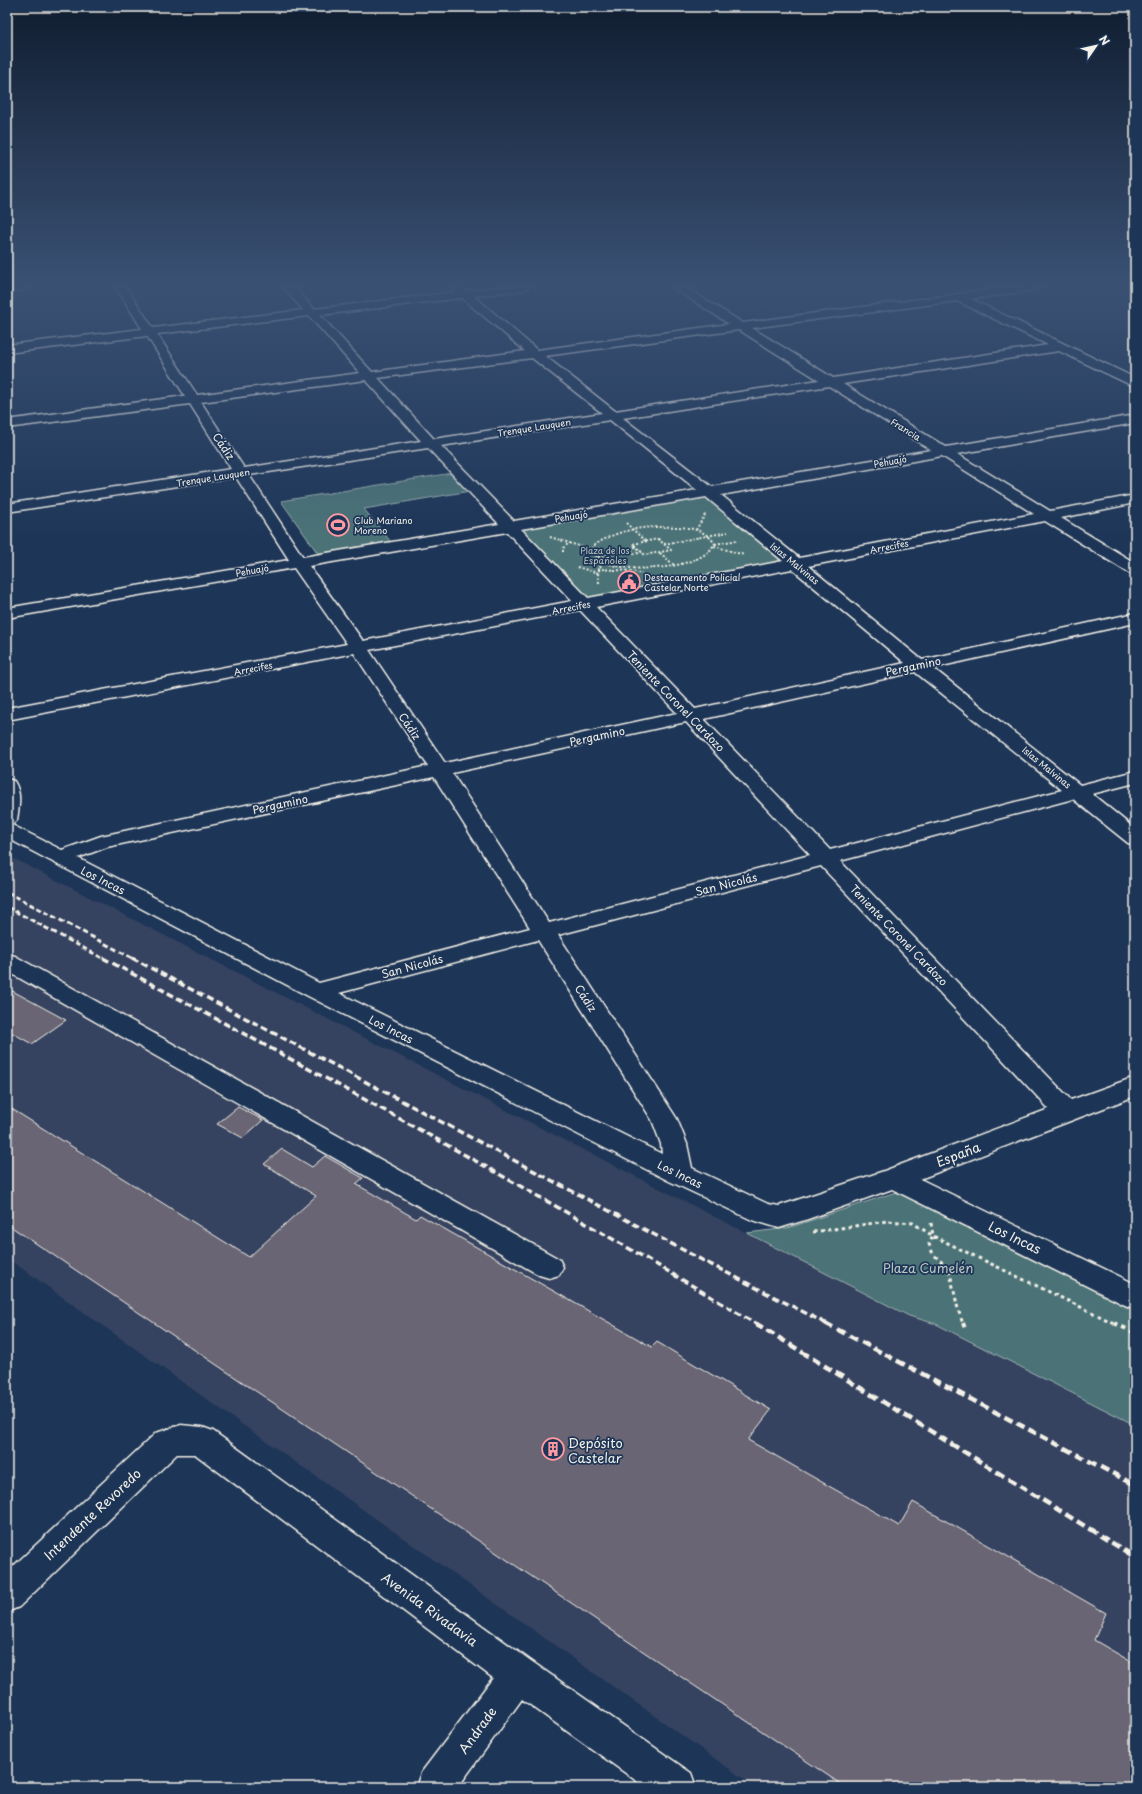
<svg xmlns="http://www.w3.org/2000/svg" width="1142" height="1794" font-family="'Playpen Sans',sans-serif">
<style>
.built{fill:#344360}
.green{fill:#4b7377;stroke:#a0b2b0}
.building{fill:#696574;stroke:#f4f1e8}
.lines{fill:none;stroke-linecap:round;stroke-linejoin:round}
.minor-casing{stroke:#f4f1e8;stroke-width:3}
.path-far2{stroke:#f4f1e8;stroke-width:2;stroke-dasharray:2 2;stroke-linecap:butt}
.path-far1{stroke:#f4f1e8;stroke-width:3;stroke-dasharray:3.5 3.5;stroke-linecap:butt}
.path{stroke:#f4f1e8;stroke-width:4;stroke-dasharray:4.5 4.5;stroke-linecap:butt}
.minor{fill:#1d3557;fill-rule:evenodd}
.rail-far2{stroke:#f4f1e8;stroke-width:3;stroke-dasharray:5.5 3;stroke-linecap:butt}
.rail-far1{stroke:#f4f1e8;stroke-width:3.5;stroke-dasharray:7 3.5;stroke-linecap:butt}
.rail{stroke:#f4f1e8;stroke-width:4.5;stroke-dasharray:9 4.5;stroke-linecap:butt}
.labels{text-anchor:middle;dominant-baseline:central;stroke-width:3.5;stroke-linejoin:round;paint-order:stroke}
.far-street-label{font-size:9px;fill:#f4f1e8;stroke:#1d3557}
.far-poi-label{font-size:9px;fill:#f4f1e8;stroke:#1d3557;text-anchor:start}
.far-park-label{font-size:9px;fill:#b9c5c0;stroke:#1d3557}
.street-label{font-size:11px;fill:#f4f1e8;stroke:#1d3557}
.near-street-label{font-size:13px;fill:#f4f1e8;stroke:#1d3557}
.near-park-label{font-size:13px;fill:#b9c5c0;stroke:#1d3557}
.near-poi-label{font-size:13px;fill:#f4f1e8;stroke:#1d3557;text-anchor:start}
</style>
<rect width="100%" height="100%" fill="#1d3557"/>
<filter id="ink" filterUnits="userSpaceOnUse"><feTurbulence type="fractalNoise" baseFrequency=".025" numOctaves="2"/><feDisplacementMap in="SourceGraphic" scale="8" xChannelSelector="R" yChannelSelector="G"/><feConvolveMatrix kernelMatrix="1 2 1 2 8 2 1 2 1" color-interpolation-filters="sRGB"/></filter>
<g filter="url(#ink)">
<path class="built" d="M7,855L909,1316L936,1324L1135,1425V1787H755L7,1258Z"/>
<path class="green" d="M452,473L470,491L364,509L391,542L319,555L281,501Z
M706,498L782,561L588,599L520,528Z
M896,1192L1135,1311V1425L936,1324L909,1316L747,1233L788,1228Z"/>
<path class="building" d="M7,988L66,1020L32,1044L7,1030Z
M7,1106L249,1257L316,1196L264,1164L282,1149L312,1167L325,1156L363,1178L356,1184L416,1219L420,1215L652,1347L657,1342L771,1410L748,1440L899,1526L913,1502L1106,1613L1094,1640L1135,1664V1787H845L7,1224Z
M238,1107L263,1120L243,1138L217,1124Z"/>
<g class="lines">
<g class="minor-casing">
<path id="minor" d="M7,287H32L27,290L7,292Z
M116,287H126L153,328L303,310L283,287H294L314,309L455,292L451,287H463L467,291L497,287H529L524,290L474,296L537,350L729,324L672,287H685L743,323L1010,287H1040L1035,290L971,299L1135,378V387L1059,351L843,384L946,447L1135,415V423L957,454L1050,511L1135,495V503L1061,518L1135,563V575L1129,573L1045,521L808,566L922,660L1135,613V623L933,668L1080,785L1135,771V783L1092,794L1135,829V845L1128,843L1073,799L840,861L1071,1100L1135,1077V1096L920,1179L1135,1284V1309L1125,1305L892,1189L805,1220L779,1228L752,1220L669,1181L308,996L7,838V779L14,781C22,793 19,806 17,820L12,825L62,850L101,836L428,766L354,653L7,720V708L347,644L294,568L7,618V608L289,560L236,477L7,512V504L231,469L190,404L7,428V420L185,396L147,336L7,353V345L142,329ZM462,298L525,351L372,372L320,315ZM957,301L1048,345L833,378L752,328ZM309,316L360,373L197,395L157,334ZM739,330L819,380L615,411L545,356ZM532,358L602,413L434,439L378,378ZM366,380L421,441L244,468L201,402ZM829,386L931,450L712,487L623,418ZM610,420L697,490L514,521L441,446ZM428,448L499,524L303,557L249,475ZM942,456L1034,514L799,558L721,495ZM706,497L783,561L588,598L521,529ZM507,532L572,601L363,641L309,566ZM792,569L905,663L695,709L596,607ZM580,610L677,713L445,763L369,650ZM915,672L1062,790L830,850L704,719ZM686,722L810,855L549,923L452,773ZM434,777L530,928L319,983L78,858L107,847ZM821,866L1049,1109L884,1171L779,1206L768,1204L692,1168L687,1144L677,1119L558,935ZM538,940L652,1120L661,1144L662,1154L339,993Z
M7,954L15,956L559,1259L563,1267L559,1275L549,1278L539,1275L7,971Z
M181,1425L202,1427L213,1431L531,1661L691,1773L696,1787H645L522,1699L458,1787H416L421,1773L493,1678L195,1454H177L19,1607L7,1612V1572L156,1433Z"/>
</g>
<path class="path-far2" d="M626,523L645,541
M655,527C675,527 703,524 715,544C712,547 710,551 707,553C684,570 624,574 600,560C597,558 594,555 591,552L593,546C612,533 632,528 655,527Z
M696,530L706,513
M550,537L592,550
M658,539L671,550L645,555L633,544Z
M664,544L728,532
M715,544L738,540
M714,546L744,555
M636,547L630,548L635,554L642,552
M563,552V548L569,543
M660,553L674,565
M594,558L632,551
M577,567L598,573
M598,569L632,571L642,574
M599,583L598,573L602,562"/>
<path class="path-far1" d="M931,1223L933,1236L1116,1324
M813,1232L888,1221L913,1223L933,1236L929,1244L933,1254L949,1269L958,1309L963,1324"/>
<path class="path" d="M963,1323L966,1331
M1114,1323L1135,1333"/>
<use href="#minor" class="minor"/>
<path class="rail-far2" d="M7,892L134,959
M7,907L104,959"/>
<path class="rail-far1" d="M103,958C323,1076 542,1194 756,1324
M132,958L702,1260L827,1324"/>
<path class="rail" d="M755,1323L1135,1557
M825,1323L1135,1485"/>
</g>
</g>
<linearGradient id="sky" x2="0" y2="1"><stop stop-color="#101d30"/><stop offset="0.53" stop-color="#3a5174"/><stop offset="1" stop-color="#3a5174" stop-opacity="0"/></linearGradient>
<rect width="1142" height="538" fill="url(#sky)"/>
<defs>
<g id="stadium-ring" transform="scale(1.15)"><circle r="9.5" fill="#1d3557" stroke="#ff9aa2" stroke-width="1.5"/><path d="M0-5a6.5 5 0 1 0 0 10a6.5 5 0 1 0 0-10ZM-3.5-1.8h7v3.6h-7Z" fill="#ff9aa2"/></g>
<g id="civic-ring" transform="scale(1.15)"><circle r="9.5" fill="#1d3557" stroke="#ff9aa2" stroke-width="1.5"/><path d="M-.6-6.5H3V-4.5H.6V-3L4-1V1h2V6H-6V1h2V-1L-.6-3ZM-1.2 2.5V6h2.4V2.5Z" fill="#ff9aa2"/></g>
<g id="building-ring" transform="scale(1.15)"><circle r="9.5" fill="#1d3557" stroke="#ff9aa2" stroke-width="1.5"/><path d="M-4-6H4V6H1V3H-1V6H-4ZM-2.5-4.3h1.7v1.8h-1.7ZM.8-4.3h1.7v1.8H.8ZM-2.5-1h1.7V.8h-1.7ZM.8-1h1.7V.8H.8Z" fill="#ff9aa2"/></g>
</defs>
<g fill-rule="evenodd">
<use href="#stadium-ring" x="338" y="525"/>
<use href="#civic-ring" x="629" y="582"/>
<use href="#building-ring" x="553" y="1449"/>
</g>
<g class="labels">
<g class="far-street-label">
<text transform="translate(534 427) rotate(-9)">Trenque Lauquen</text>
<text transform="translate(906 429) rotate(32)">Francia</text>
<text transform="translate(890 461) rotate(-10)">Pehuajó</text>
<text transform="translate(213 477) rotate(-9)">Trenque Lauquen</text>
<text transform="translate(571 516) rotate(-9)">Pehuajó</text>
<text transform="translate(889 546) rotate(-11)">Arrecifes</text>
<text transform="translate(795 563) rotate(39)">Islas Malvinas</text>
<text transform="translate(252 570) rotate(-10)">Pehuajó</text>
<text transform="translate(571 607) rotate(-11)">Arrecifes</text>
<text transform="translate(253 668) rotate(-11)">Arrecifes</text>
<text transform="translate(1047 767) rotate(39)">Islas Malvinas</text>
</g>
<g class="far-poi-label">
<text x="354" y="520">Club Mariano<tspan x="354" dy="10">Moreno</tspan></text>
<text x="644" y="577">Destacamento Policial<tspan x="644" dy="10">Castelar Norte</tspan></text>
</g>
<g class="far-park-label">
<text x="605" y="550">Plaza de los<tspan x="605" dy="10">Españoles</tspan></text>
</g>
<g class="street-label">
<text transform="translate(224 446) rotate(56)">Cádiz</text>
<text transform="translate(913 666) rotate(-12)">Pergamino</text>
<text transform="translate(676 701) rotate(46)">Teniente Coronel Cardozo</text>
<text transform="translate(410 726) rotate(56)">Cádiz</text>
<text transform="translate(597 736) rotate(-12)">Pergamino</text>
<text transform="translate(280 804) rotate(-12)">Pergamino</text>
<text transform="translate(103 880) rotate(27)">Los Incas</text>
<text transform="translate(726 884) rotate(-14)">San Nicolás</text>
<text transform="translate(899 935) rotate(46)">Teniente Coronel Cardozo</text>
<text transform="translate(412 966) rotate(-15)">San Nicolás</text>
<text transform="translate(586 998) rotate(57)">Cádiz</text>
<text transform="translate(391 1029) rotate(27)">Los Incas</text>
<text transform="translate(680 1174) rotate(26)">Los Incas</text>
</g>
<g class="near-street-label">
<text transform="translate(958 1154) rotate(-21)">España</text>
<text transform="translate(1015 1237) rotate(26)">Los Incas</text>
<text transform="translate(92 1514) rotate(-43)">Intendente Revoredo</text>
<text transform="translate(430 1609) rotate(36)">Avenida Rivadavia</text>
<text transform="translate(477 1730) rotate(-54)">Andrade</text>
</g>
<g class="near-park-label">
<text x="928" y="1267">Plaza Cumelén</text>
</g>
<g class="near-poi-label">
<text x="568" y="1442">Depósito<tspan x="568" dy="15">Castelar</tspan></text>
</g>
</g>
<rect width="1142" height="1794" fill="none" stroke="#1d3557" stroke-width="24"/>
<rect x="12" y="12" width="1118" height="1770" fill="none" stroke="#f4f1e8" stroke-width="1.5" filter="url(#ink)"/>
<g transform="translate(1096 46) rotate(56)" stroke="#1d3557" stroke-width="3" paint-order="stroke">
<path d="M0-3L7 15L0 10L-7 15Z" fill="#f4f1e8"/>
<text y="-6" font-size="11" font-weight="bold" text-anchor="middle" fill="#f4f1e8">N</text>
</g>
</svg>
